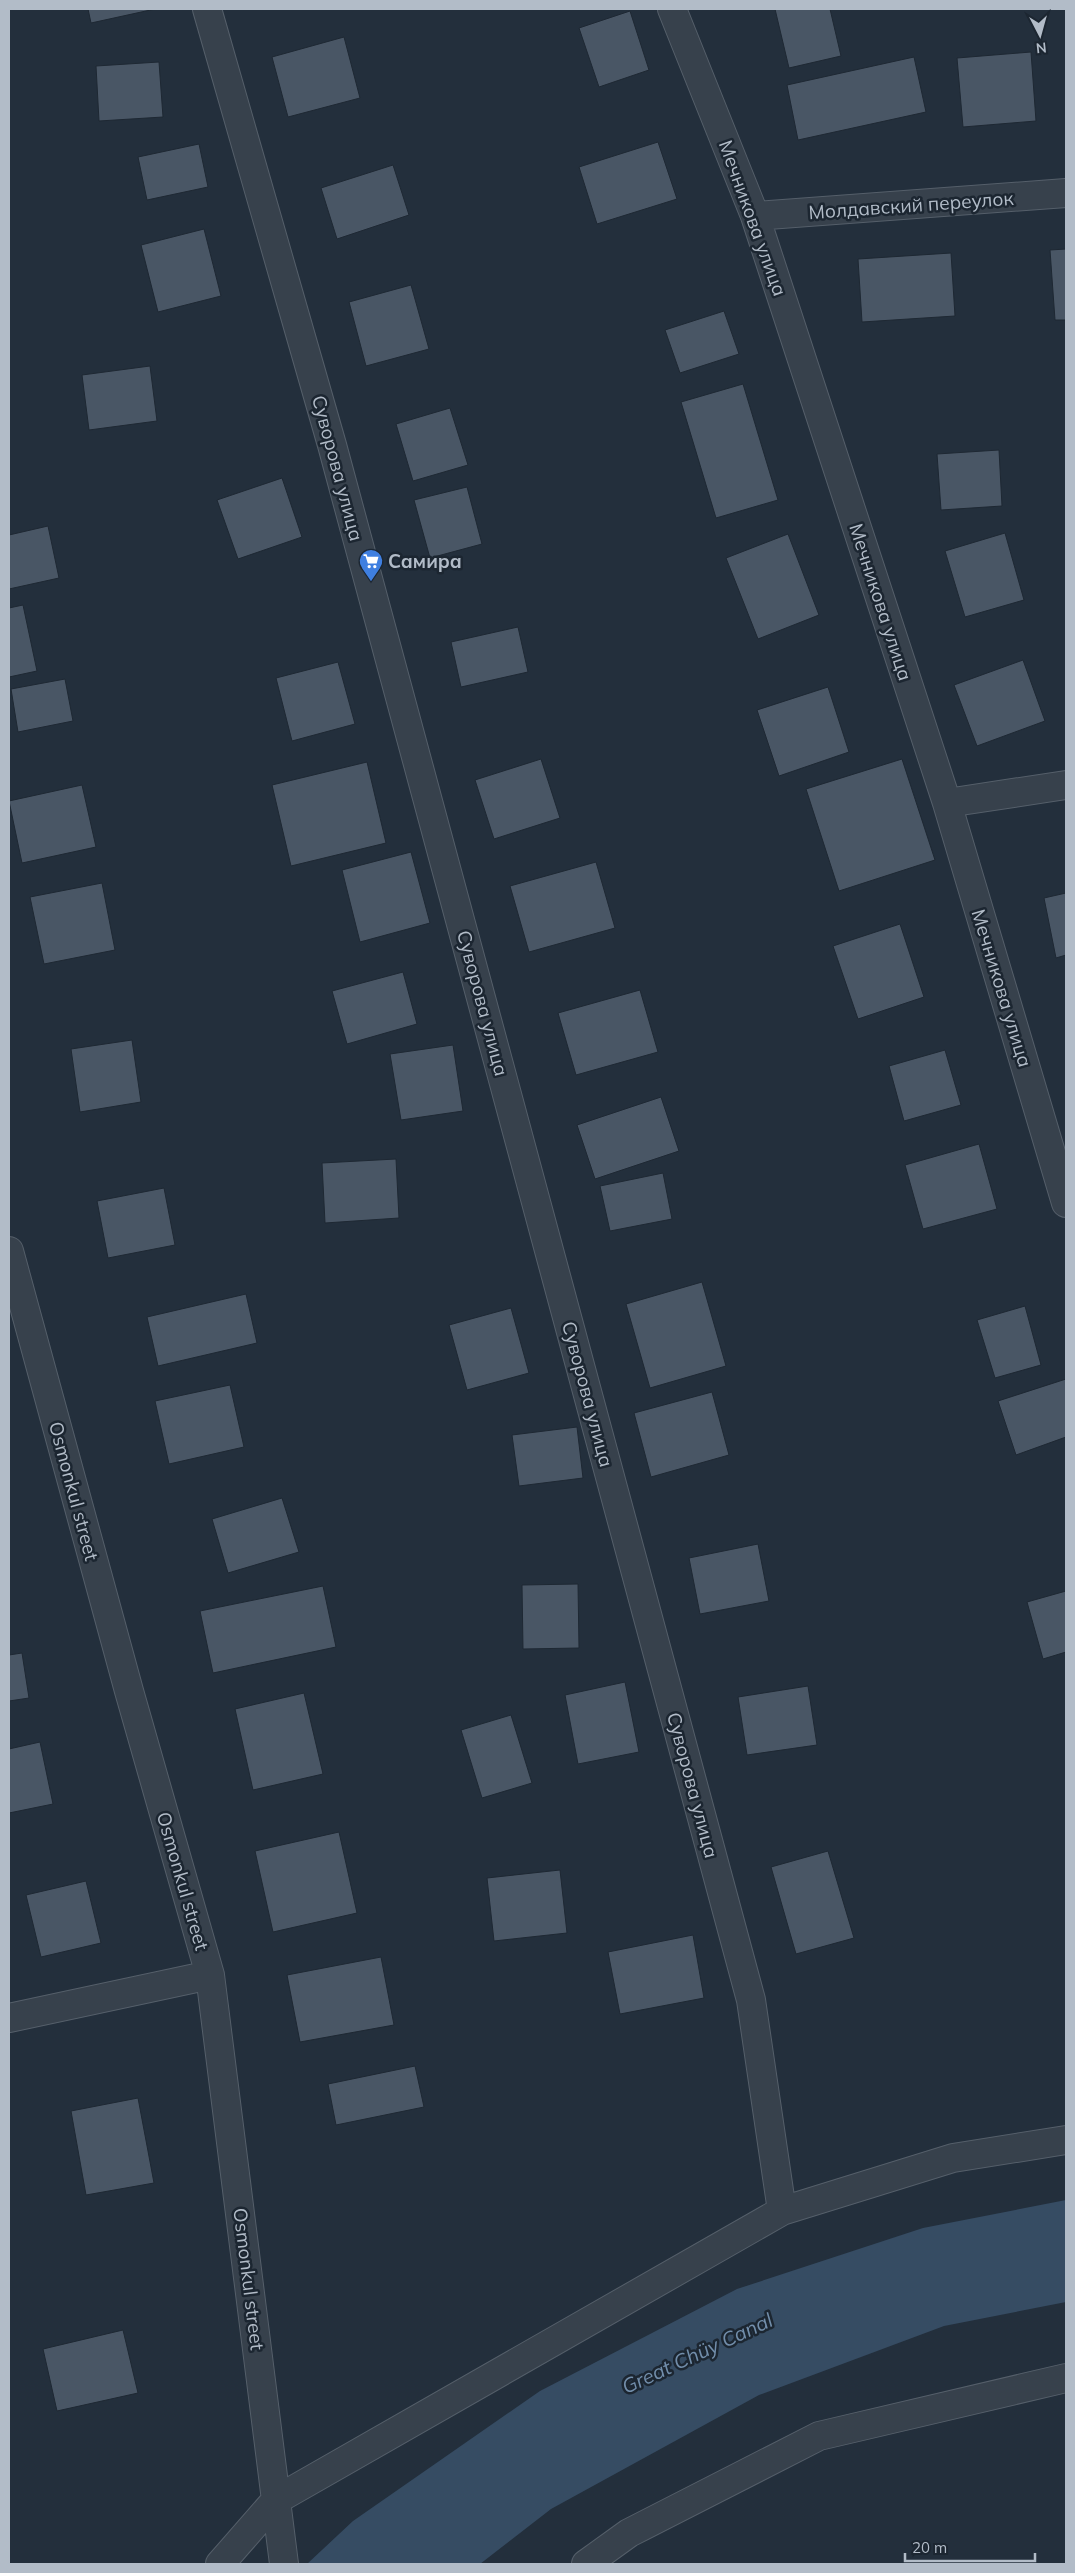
<svg xmlns="http://www.w3.org/2000/svg" width="1075" height="2573" font-family="Mulish,sans-serif">
<style>
.water{fill:#364c63}
.building{fill:#495665;stroke:#1e2833}
.lines{fill:none;stroke-linecap:round;stroke-linejoin:round}
.minor-casing{stroke:#555f6a;stroke-width:30}
.minor{stroke:#37414c;stroke-width:28}
.labels{text-anchor:middle;dominant-baseline:central;stroke-width:5;stroke-linejoin:round;paint-order:stroke}
.street-label{font-size:19px;fill:#b2bcc8;stroke:#1c2631}
.poi-label{font-size:19px;font-weight:bold;fill:#b2bcc8;stroke:#1c2631;text-anchor:start}
.water-label{font-size:20px;font-style:italic;fill:#728eab;stroke:#1c2631}
</style>
<rect width="100%" height="100%" fill="#232f3c"/>
<path class="water" d="M1066,2200V2302L944,2326L759,2395L551,2509L480,2564H307L353,2521L540,2391L737,2289L923,2228Z"/>
<path class="building" d="M88,9H155L91,23Z
M775,9H830L841,56L789,68Z
M630,11L649,70L599,87L579,28Z
M344,37L360,98L288,117L272,57Z
M1031,52L1036,121L963,127L957,58Z
M914,57L926,112L798,140L787,85Z
M159,62L163,117L99,121L96,66Z
M658,142L677,199L597,224L579,167Z
M199,144L208,187L147,200L138,157Z
M393,165L409,215L337,239L321,188Z
M204,229L221,296L158,312L141,245Z
M1066,249V320H1055L1050,250Z
M951,253L955,316L862,322L858,259Z
M411,285L429,349L366,366L349,302Z
M724,311L739,354L680,373L665,330Z
M150,366L157,421L89,430L82,375Z
M743,384L778,500L716,518L681,402Z
M450,408L468,465L413,481L396,424Z
M999,450L1002,506L941,510L937,454Z
M282,478L302,537L238,559L217,500Z
M467,487L482,544L430,558L414,500Z
M48,526L59,578L9,589V535Z
M1005,533L1024,600L965,617L945,551Z
M788,534L819,615L758,639L726,558Z
M23,605L37,671L9,677V608Z
M518,627L528,672L461,687L451,642Z
M1023,660L1045,721L977,746L954,685Z
M338,662L355,724L292,741L276,678Z
M65,679L73,721L18,732L11,689Z
M828,687L849,752L779,776L757,710Z
M541,759L560,818L494,839L475,780Z
M902,759L935,860L839,891L806,789Z
M367,762L386,843L291,866L272,785Z
M82,785L96,847L22,863L9,801Z
M411,852L430,923L360,942L342,870Z
M596,862L615,928L529,952L510,886Z
M102,883L115,950L44,964L30,897Z
M1066,893V955L1056,958L1044,898Z
M900,924L924,997L858,1019L833,946Z
M403,972L417,1024L347,1044L332,991Z
M640,990L658,1052L576,1075L558,1013Z
M132,1040L141,1102L80,1112L71,1049Z
M453,1045L463,1111L401,1120L390,1054Z
M945,1050L961,1105L904,1121L889,1066Z
M661,1097L679,1151L595,1179L577,1125Z
M979,1144L997,1209L923,1229L905,1165Z
M396,1159L399,1218L325,1223L322,1163Z
M663,1173L672,1219L610,1231L600,1186Z
M164,1188L175,1245L108,1258L97,1201Z
M702,1282L726,1366L650,1388L626,1304Z
M246,1294L257,1343L158,1366L147,1317Z
M1025,1306L1041,1365L995,1378L977,1320Z
M511,1308L529,1373L467,1390L449,1325Z
M1066,1379V1437L1016,1455L998,1401Z
M230,1385L244,1447L169,1464L155,1401Z
M712,1392L729,1455L651,1477L634,1413Z
M577,1427L583,1478L519,1486L512,1435Z
M282,1498L299,1552L228,1573L212,1519Z
M758,1544L769,1601L700,1614L689,1558Z
M578,1584L579,1648L523,1649L522,1585Z
M323,1586L336,1647L213,1673L200,1611Z
M1066,1591V1652L1043,1659L1027,1602Z
M22,1653L29,1698L9,1701V1655Z
M625,1682L639,1752L578,1764L565,1695Z
M808,1686L817,1745L747,1755L738,1697Z
M304,1693L323,1774L253,1790L235,1709Z
M511,1715L532,1783L482,1798L461,1730Z
M40,1742L53,1804L9,1813V1749Z
M339,1832L357,1913L273,1932L255,1851Z
M828,1851L854,1938L796,1954L771,1867Z
M560,1870L567,1933L494,1941L487,1878Z
M86,1881L101,1943L41,1957L26,1895Z
M693,1935L704,1998L620,2014L608,1952Z
M381,1957L394,2025L300,2042L287,1975Z
M415,2066L424,2107L336,2125L328,2084Z
M138,2098L154,2183L86,2195L71,2111Z
M123,2330L138,2393L57,2411L43,2349Z"/>
<g class="lines">
<g class="minor-casing">
<path id="minor" d="M207,9L332,445L751,2000L782,2211
M672,9L755,216L947,803L1066,1203
M755,216L1066,193
M947,803L1066,785
M9,1251L129,1691L210,1975L284,2564
M9,2018L210,1975
M220,2564L276,2500L782,2211L953,2158L1066,2140
M586,2564L629,2533L819,2436L1066,2378"/>
</g>
<use href="#minor" class="minor"/>
</g>
<defs>
<g id="supermarket-pin" transform="scale(1.25)"><path d="M0 17L-7.5 6A9.5 9.5 0 1 1 7.5 6Z" fill="#3f7fe0" stroke="#1c2631"/><path d="M-6-5.5h2.5l.6 2H6L4.5 2H-2.5L-4.4-4H-6ZM-1.5 3.2a1.3 1.3 0 1 0 .1 0ZM3 3.2a1.3 1.3 0 1 0 .1 0Z" fill="#fff"/></g>
</defs>
<g fill-rule="evenodd">
<use href="#supermarket-pin" x="371" y="561"/>
</g>
<g class="labels">
<g class="street-label">
<text transform="translate(911 205) rotate(-4)">Молдавский переулок</text>
<text transform="translate(753 218) rotate(70)">Мечникова улица</text>
<text transform="translate(338 468) rotate(75)">Суворова улица</text>
<text transform="translate(881 602) rotate(72)">Мечникова улица</text>
<text transform="translate(1002 988) rotate(73)">Мечникова улица</text>
<text transform="translate(483 1003) rotate(75)">Суворова улица</text>
<text transform="translate(588 1394) rotate(75)">Суворова улица</text>
<text transform="translate(74 1491) rotate(75)">Osmonkul street</text>
<text transform="translate(693 1785) rotate(75)">Суворова улица</text>
<text transform="translate(183 1881) rotate(74)">Osmonkul street</text>
<text transform="translate(249 2279) rotate(83)">Osmonkul street</text>
</g>
<g class="poi-label">
<text x="388" y="561">Самира</text>
</g>
<g class="water-label">
<text transform="translate(697 2353) rotate(-25)">Great Chüy Canal</text>
</g>
</g>
<rect width="1075" height="2573" fill="none" stroke="#b2bcc8" stroke-width="20"/>
<g transform="translate(1040 35) rotate(174)" stroke="#1c2631" stroke-width="4" paint-order="stroke">
<path d="M0-4L9 19L0 12L-9 19Z" fill="#b2bcc8"/>
<text y="-8" font-size="14" font-weight="bold" text-anchor="middle" fill="#b2bcc8">N</text>
</g>
<path d="M905 2553v8h130v-8" fill="none" stroke="#b2bcc8" stroke-width="2.5"/>
<text x="912" y="2553" font-size="15" fill="#b2bcc8" stroke="#1c2631" stroke-width="4" paint-order="stroke">20 m</text>
</svg>
